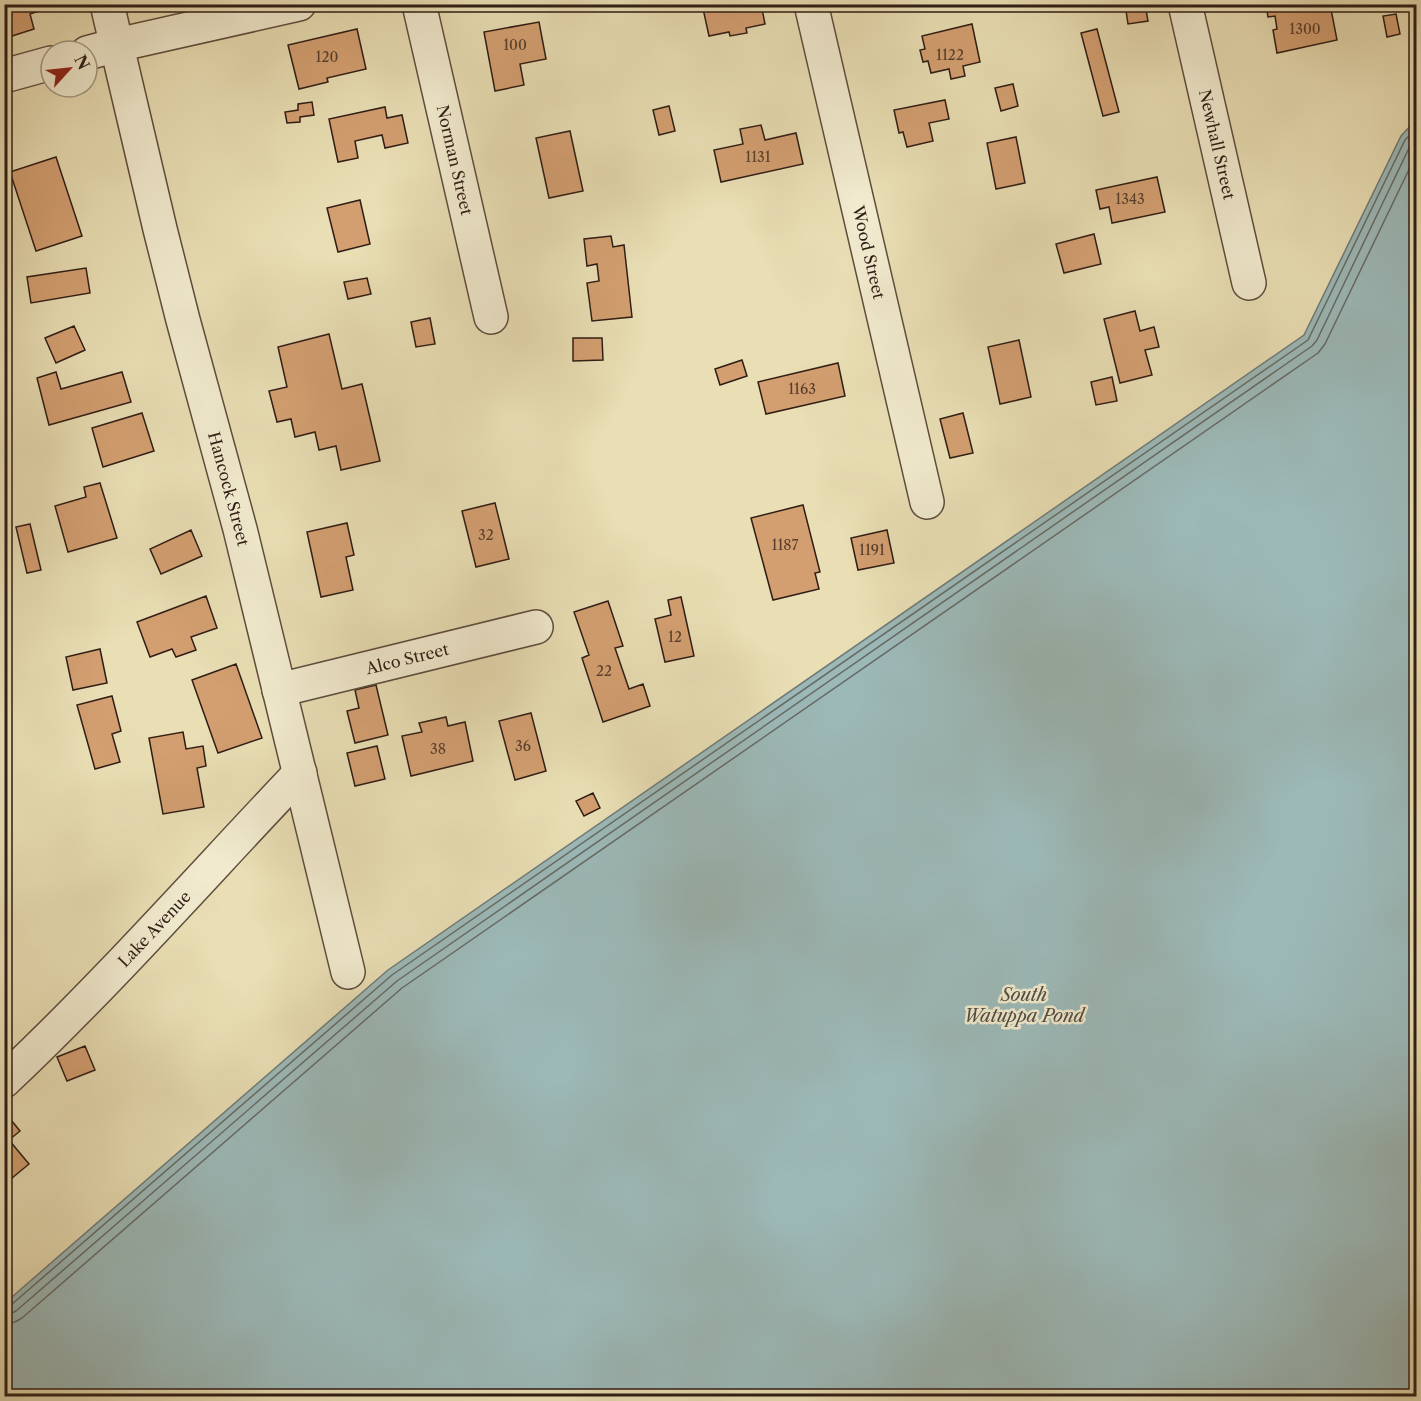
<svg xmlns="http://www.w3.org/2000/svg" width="1421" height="1401" font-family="'Libre Caslon Text',serif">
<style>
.water{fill:#9cb9b8;stroke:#707b77;stroke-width:1.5}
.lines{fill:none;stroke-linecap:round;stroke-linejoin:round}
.shore{stroke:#666b66;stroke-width:1.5}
.building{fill:#d39f71;stroke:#2f1d15;stroke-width:1.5}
.minor-casing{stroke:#5e4d3d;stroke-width:36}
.minor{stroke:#f1eace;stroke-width:33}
.labels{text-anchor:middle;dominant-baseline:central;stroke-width:5;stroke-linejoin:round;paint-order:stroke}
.number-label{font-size:14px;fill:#583e2c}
.street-label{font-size:16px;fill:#2f1d15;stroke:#f1eace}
.water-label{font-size:18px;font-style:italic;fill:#504c46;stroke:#f1eace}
</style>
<rect width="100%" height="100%" fill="#e9deb4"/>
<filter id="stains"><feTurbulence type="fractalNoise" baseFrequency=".00333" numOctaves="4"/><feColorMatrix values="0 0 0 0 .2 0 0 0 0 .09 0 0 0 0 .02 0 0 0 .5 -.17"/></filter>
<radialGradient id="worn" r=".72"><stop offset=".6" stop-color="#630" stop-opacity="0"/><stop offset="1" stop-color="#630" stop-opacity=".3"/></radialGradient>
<path class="water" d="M1416,120V1396H5V1303L388,970L1304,335L1401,136Z"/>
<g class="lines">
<path class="shore" d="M4,1307L11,1305L392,975L1308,340L1405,140L1416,129
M4,1315L10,1314L16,1311L397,981L1312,346L1317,340L1411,144L1416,139
M4,1324L15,1322L22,1318L402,988L1318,353L1325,344L1416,155"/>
</g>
<path class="building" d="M4,4H60L30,14L34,29L12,36L4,13Z
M702,4H761L765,24L746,28L747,33L730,36L729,32L709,36Z
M1125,4H1145L1148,21L1128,24Z
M1266,4H1330L1337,40L1277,53L1273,30L1277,29L1275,16L1268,17Z
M1396,14L1400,34L1387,37L1383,16Z
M539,22L546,59L520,64L524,85L495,91L484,32Z
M972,24L980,62L963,66L965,76L951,79L949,69L931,73L928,61L923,62L920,50L925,49L922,36Z
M357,29L366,69L327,78L328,82L299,89L288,45Z
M1097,29L1119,112L1103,116L1081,33Z
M1013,84L1018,106L1001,111L995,88Z
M945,100L949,119L929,123L933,141L907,147L903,132L899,133L894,110Z
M312,102L314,115L300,117V122L287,123L285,112L298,110V104Z
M669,106L675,131L659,135L653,110Z
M385,107L387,118L402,115L408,143L385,148L382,135L355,141L358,158L338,162L329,119Z
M761,125L765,140L796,133L803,164L721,182L714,150L743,144L740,129Z
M570,131L583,191L549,198L536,138Z
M1016,137L1025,183L996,189L987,143Z
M56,157L82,236L36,251L10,172Z
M1157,177L1165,212L1112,223L1109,207L1100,209L1096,190Z
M360,200L370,244L338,252L327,208Z
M1094,234L1101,264L1064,273L1056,244Z
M611,236L613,247L624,245L632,317L592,321L587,283L599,281L597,264L587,266L584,239Z
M86,268L90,293L31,303L27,277Z
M367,278L371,294L348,299L344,282Z
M1135,311L1140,331L1154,327L1159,347L1145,350L1152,375L1120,383L1104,319Z
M430,318L435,344L416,347L411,322Z
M74,326L85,350L56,363L45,338Z
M329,334L342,389L362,384L380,461L341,470L336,446L319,450L315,432L295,437L291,419L277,422L269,391L287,387L278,347Z
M573,338H602L603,360L573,361Z
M1019,340L1031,397L1000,404L988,347Z
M742,360L747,376L720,385L715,369Z
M838,363L845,396L766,414L758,382Z
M56,372L61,389L122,372L131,402L49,425L37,378Z
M1112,377L1117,401L1096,405L1091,382Z
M142,413L154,451L103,467L92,428Z
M963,413L973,453L950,458L940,419Z
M100,483L117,538L68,552L55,506L86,497L84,487Z
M495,503L509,559L476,567L462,511Z
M803,505L820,572L815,573L819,589L773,600L751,518Z
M347,523L354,555L346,557L353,590L321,597L307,532Z
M30,524L41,570L27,573L16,527Z
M191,530L202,556L161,574L150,549Z
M887,530L894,563L858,570L851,538Z
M206,596L217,628L191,637L196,650L176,657L172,649L150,657L137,622Z
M681,597L694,656L665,662L655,619L671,615L668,600Z
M608,601L623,646L615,648L629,689L643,684L650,706L603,722L582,658L589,655L574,612Z
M100,649L107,683L73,690L66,657Z
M236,664L262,738L218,753L192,680Z
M376,685L388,735L355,743L347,711L359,708L355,690Z
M112,696L121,731L112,734L120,762L95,769L77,705Z
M531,713L546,771L515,780L499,721Z
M446,717L448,726L465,722L473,761L411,776L402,736L422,732L419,723Z
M183,732L186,749L203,746L206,766L197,768L204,807L163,814L149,738Z
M377,746L385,779L355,786L347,753Z
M593,793L600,808L584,816L576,801Z
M85,1046L95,1070L67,1081L57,1057Z
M11,1120L20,1131L9,1140L29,1164L6,1183L4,1125Z"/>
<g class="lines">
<g class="minor-casing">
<g id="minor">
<path id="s1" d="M107,4L160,229L183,320L240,529L348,972"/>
<path id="s2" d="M419,4L491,317"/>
<path id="s3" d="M811,4L927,502"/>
<path id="s4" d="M1185,4L1249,283"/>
<path d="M87,53L117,45L299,4"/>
<path d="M4,76L51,63"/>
<path id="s5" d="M279,690L536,627"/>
<path id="s6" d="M4,1081C108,983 202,876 300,773"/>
</g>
</g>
<use href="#minor" class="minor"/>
</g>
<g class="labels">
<g class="number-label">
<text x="1305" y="29">1300</text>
<text x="515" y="45">100</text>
<text x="950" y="55">1122</text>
<text x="327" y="57">120</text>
<text x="758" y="157">1131</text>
<text x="1130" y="199">1343</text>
<text x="802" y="389">1163</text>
<text x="486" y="535">32</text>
<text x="785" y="545">1187</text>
<text x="872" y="550">1191</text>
<text x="675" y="637">12</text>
<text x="604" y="671">22</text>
<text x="523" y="746">36</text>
<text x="438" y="749">38</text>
</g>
<g class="street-label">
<text stroke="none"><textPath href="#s4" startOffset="144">Newhall Street</textPath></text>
<text stroke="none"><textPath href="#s2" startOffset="160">Norman Street</textPath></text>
<text stroke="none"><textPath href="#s3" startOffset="255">Wood Street</textPath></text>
<text stroke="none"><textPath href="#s1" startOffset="500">Hancock Street</textPath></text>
<text stroke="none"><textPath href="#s5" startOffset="132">Alco Street</textPath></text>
<text stroke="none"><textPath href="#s6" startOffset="214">Lake Avenue</textPath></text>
</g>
<g class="water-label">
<text x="1024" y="995">South<tspan x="1024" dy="21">Watuppa Pond</tspan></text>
</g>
</g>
<rect width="1421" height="1401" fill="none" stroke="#e9deb4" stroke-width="24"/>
<rect x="6" y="6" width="1409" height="1389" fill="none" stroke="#2f1d15" stroke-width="3"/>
<rect x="12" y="12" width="1397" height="1377" fill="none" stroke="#2f1d15" stroke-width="1.5"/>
<g transform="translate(69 69) rotate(63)"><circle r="28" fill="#f1eace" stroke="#a39884" stroke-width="1.5"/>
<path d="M0-4.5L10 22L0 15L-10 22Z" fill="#8f2418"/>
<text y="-9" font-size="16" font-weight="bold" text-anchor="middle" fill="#2f1d15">N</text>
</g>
<rect width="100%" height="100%" filter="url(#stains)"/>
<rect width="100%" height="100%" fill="url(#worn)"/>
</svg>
